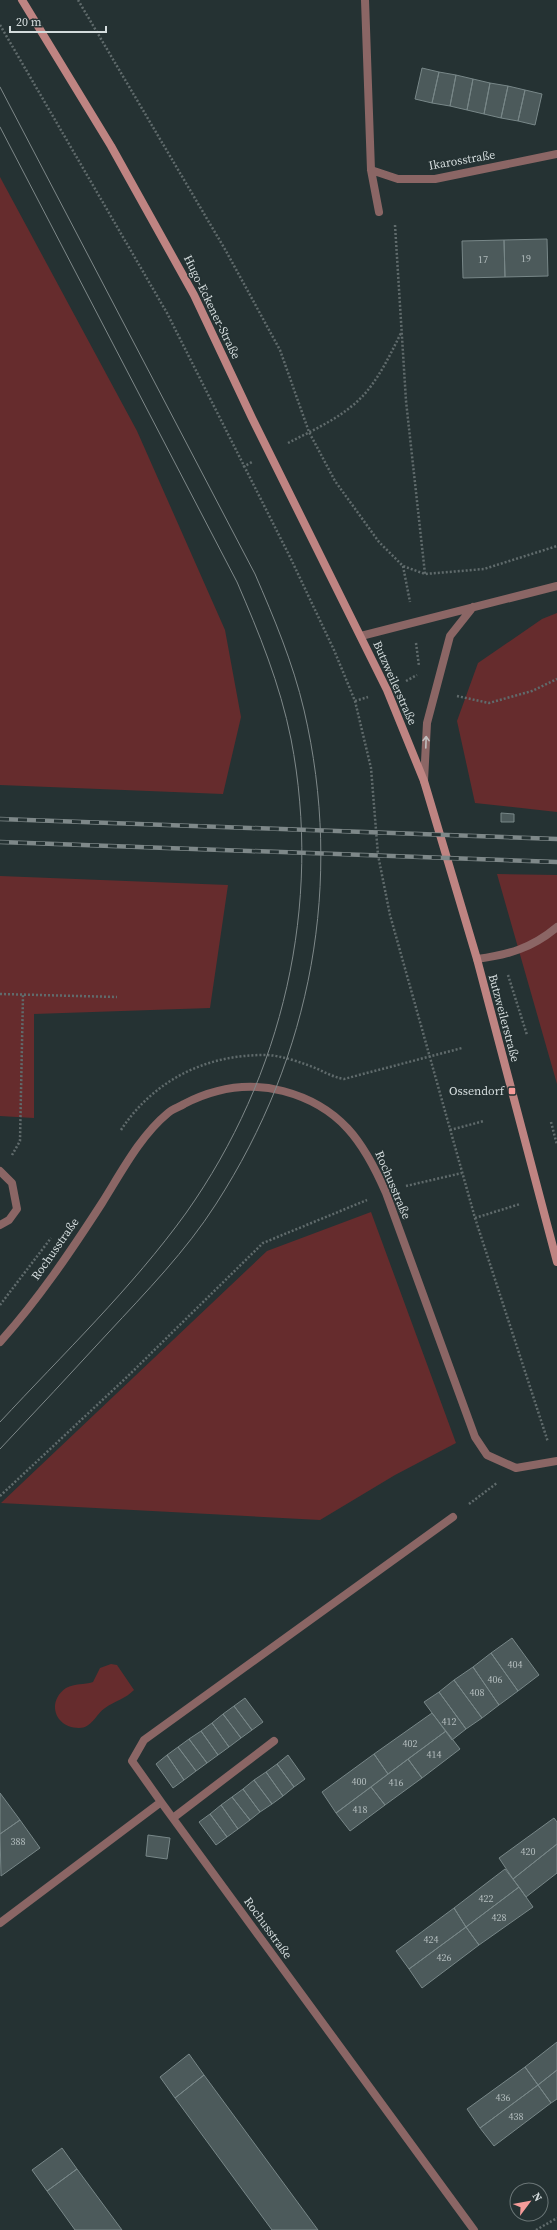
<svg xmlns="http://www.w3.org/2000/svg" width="557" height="2230" font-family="'Source Serif 4',serif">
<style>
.green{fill:#662c2d}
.building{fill:#4c5a5b;stroke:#788788}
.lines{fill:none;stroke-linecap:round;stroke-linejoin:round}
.path{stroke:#606b6c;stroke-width:2.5;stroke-dasharray:2 2;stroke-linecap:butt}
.service{stroke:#8b6665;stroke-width:8}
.minor{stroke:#8b6665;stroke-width:8}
.tertiary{stroke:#8b6665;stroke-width:8}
.secondary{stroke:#bf8482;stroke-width:8}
.tram{stroke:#7e8889;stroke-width:1}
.rail-casing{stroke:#7e8889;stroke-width:4.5}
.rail{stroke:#253233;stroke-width:3;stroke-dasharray:9;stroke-linecap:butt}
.oneway{stroke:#c1bebe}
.poi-dot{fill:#f59b99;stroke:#253233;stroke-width:1.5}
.labels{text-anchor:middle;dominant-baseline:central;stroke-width:3.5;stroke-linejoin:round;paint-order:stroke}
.number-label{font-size:10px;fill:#b1bbbc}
.street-label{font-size:12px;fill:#d3dbdc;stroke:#253233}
.poi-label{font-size:12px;fill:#d3dbdc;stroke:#253233;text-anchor:end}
</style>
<rect width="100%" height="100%" fill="#253233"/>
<path class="green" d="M0,177L137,431L225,630L241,717L223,794L0,785Z
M557,613V812L475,803L457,721L478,663L542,619Z
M497,874L557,875V1084Z
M0,876L228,885L210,1008L34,1014V1118L0,1116Z
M371,1212L456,1443L395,1475L320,1520L1,1503L267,1251Z
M111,1664L117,1665L134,1690C125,1699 115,1701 105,1708C96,1714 92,1728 79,1728C55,1728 46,1702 66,1688C75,1683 84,1685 93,1682L100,1668Z"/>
<path class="building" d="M422,68L439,72L432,103L415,99Z
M439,72L456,75L450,106L432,103Z
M456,75L473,79L467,110L450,106Z
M473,79L490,83L484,114L467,110Z
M490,83L508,86L501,118L484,114Z
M508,86L525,90L518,121L501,118Z
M525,90L542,94L535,125L518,121Z
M547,239L548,276L505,277L504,240Z
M504,240L505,277L463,278L462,241Z
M501,813L514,814V822H501Z
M512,1638L539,1675L518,1691L491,1653Z
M491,1653L518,1691L499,1705L473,1667Z
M473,1667L499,1705L482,1718L454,1680Z
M454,1680L482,1718L466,1729L439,1692Z
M439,1692L466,1729L452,1740L424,1702Z
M245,1698L263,1722L252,1730L234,1706Z
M234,1706L252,1730L241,1738L223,1714Z
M432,1713L446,1731L388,1774L374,1754Z
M223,1714L241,1738L229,1747L212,1723Z
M212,1723L229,1747L218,1755L201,1731Z
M201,1731L218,1755L207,1763L189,1739Z
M446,1731L460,1749L422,1778L408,1759Z
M189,1739L207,1763L196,1771L178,1747Z
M178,1747L196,1771L184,1780L167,1755Z
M374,1754L388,1774L336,1813L322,1792Z
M167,1755L184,1780L173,1788L156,1764Z
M288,1755L305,1779L294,1787L277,1764Z
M408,1759L422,1778L385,1805L371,1787Z
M277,1764L294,1787L283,1796L266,1772Z
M266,1772L283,1796L272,1804L254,1780Z
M254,1780L272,1804L260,1812L243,1789Z
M371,1787L385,1805L350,1831L336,1813Z
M243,1789L260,1812L250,1820L232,1797Z
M0,1793L20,1820L0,1834Z
M232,1797L250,1820L238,1829L221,1805Z
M221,1805L238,1829L227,1837L210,1814Z
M210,1814L227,1837L216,1845L199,1822Z
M554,1818L557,1822V1844L513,1879L499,1858Z
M20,1820L40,1848L1,1876L0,1834Z
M148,1835L170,1838L167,1859L146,1856Z
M557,1844V1873L526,1897L513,1879Z
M505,1869L519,1887L466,1927L454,1908Z
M519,1887L533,1907L479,1945L466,1927Z
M454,1908L466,1927L409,1969L396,1951Z
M466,1927L479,1945L422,1988L409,1969Z
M557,2042V2070L538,2085L525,2067Z
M189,2054L204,2075L175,2098L160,2077Z
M525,2067L538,2085L480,2128L467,2109Z
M557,2070V2099L551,2103L538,2085Z
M204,2075L318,2230H272L175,2098Z
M538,2085L551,2103L494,2146L480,2128Z
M62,2148L77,2169L47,2191L32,2170Z
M77,2169L122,2230H75L47,2191Z"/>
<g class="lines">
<path class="path" d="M78,0L226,251L280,350L309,432L335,481L379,542L403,566L425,574L484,569L557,546
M0,25L167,313L290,557L334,650L355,701L371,768L378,855L390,915L475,1218L548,1442
M395,225L406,401L425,574
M288,443C317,428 351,414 371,386C383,370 392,351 401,333
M243,467L252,462
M403,566L410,602
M416,643L419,666
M406,681L417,675
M457,696L489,703L532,691L557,679
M355,701L368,697
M508,975L527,1035
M0,994L117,997
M551,1122L557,1145
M121,1130C149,1087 193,1061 244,1056C256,1055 269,1054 281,1057C291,1059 302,1063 313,1067C323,1071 332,1077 344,1079L462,1048
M450,1130L484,1121
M12,1155L20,1141L23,995
M406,1186L462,1173
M475,1218L520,1204
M0,1305L51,1238
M0,1496L128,1376L263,1243L367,1200
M469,1504L497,1483
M536,2230L557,2218"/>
<path class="service" d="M477,959C508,955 532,948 557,927
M0,1171L12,1183L17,1209L9,1220L0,1225
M161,1802L132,1761L144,1740L453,1517
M173,1818L274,1741
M0,1923L161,1802L474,2230"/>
<path class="minor" d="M365,0L371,170L379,212
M371,170L398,179H435L557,154"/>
<path class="tertiary" d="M361,636L557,586
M424,781L427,723L450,636L473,607
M0,1342C38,1300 71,1251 102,1203C121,1173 140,1136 168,1113C172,1109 179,1107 184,1104C215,1088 248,1082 283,1091C340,1106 364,1142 386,1193L475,1437L487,1455L516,1468L557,1461"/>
<path class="secondary" d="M22,0L111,146L194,295L252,418L387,690L424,781L477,959L557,1262"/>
<path class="tram" d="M0,87L255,574C274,618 293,663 304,710C344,882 312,1055 216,1204C186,1251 146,1292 108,1333C72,1372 36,1411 0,1449
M0,127L237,582C259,633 280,684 291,739C323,904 283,1076 186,1213C132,1288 63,1354 0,1422"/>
<g class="rail-casing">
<path id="rail" d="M0,819L557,839
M0,842L557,862"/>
</g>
<use href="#rail" class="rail"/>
</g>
<defs><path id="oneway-shaft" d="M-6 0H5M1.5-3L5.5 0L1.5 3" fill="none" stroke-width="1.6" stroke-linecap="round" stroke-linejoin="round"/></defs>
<use class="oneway" href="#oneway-shaft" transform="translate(426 742) rotate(-88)"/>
<rect class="poi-dot" x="508" y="1087" width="8" height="8" rx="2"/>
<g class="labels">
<g class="number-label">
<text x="526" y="258">19</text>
<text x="483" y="259">17</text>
<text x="515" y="1664">404</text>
<text x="495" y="1679">406</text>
<text x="477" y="1692">408</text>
<text x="449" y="1721">412</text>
<text x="410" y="1743">402</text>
<text x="434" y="1754">414</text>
<text x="359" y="1781">400</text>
<text x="396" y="1782">416</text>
<text x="360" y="1809">418</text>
<text x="18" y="1841">388</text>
<text x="528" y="1851">420</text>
<text x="486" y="1898">422</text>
<text x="499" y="1917">428</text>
<text x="431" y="1939">424</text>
<text x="444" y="1957">426</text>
<text x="503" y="2097">436</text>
<text x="516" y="2116">438</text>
</g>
<g class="street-label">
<text transform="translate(462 160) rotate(-10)">Ikarosstraße</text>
<text transform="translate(212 307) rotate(64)">Hugo-Eckener-Straße</text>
<text transform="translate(395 683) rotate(66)">Butzweilerstraße</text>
<text transform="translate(504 1018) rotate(75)">Butzweilerstraße</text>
<text transform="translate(393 1185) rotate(67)">Rochusstraße</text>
<text transform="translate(55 1249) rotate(-55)">Rochusstraße</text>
<text transform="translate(268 1928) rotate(54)">Rochusstraße</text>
</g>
<g class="poi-label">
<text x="504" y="1091">Ossendorf</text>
</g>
</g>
<g transform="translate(529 2202) rotate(58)"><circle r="19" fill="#253233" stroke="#6b7677"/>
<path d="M0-3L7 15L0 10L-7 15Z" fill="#f59b99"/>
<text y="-6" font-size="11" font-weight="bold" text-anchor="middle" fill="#d3dbdc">N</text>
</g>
<path d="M10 26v6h96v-6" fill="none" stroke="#d3dbdc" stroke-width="2"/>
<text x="16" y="26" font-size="12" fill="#d3dbdc" stroke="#253233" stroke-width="3" paint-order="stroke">20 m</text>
</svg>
